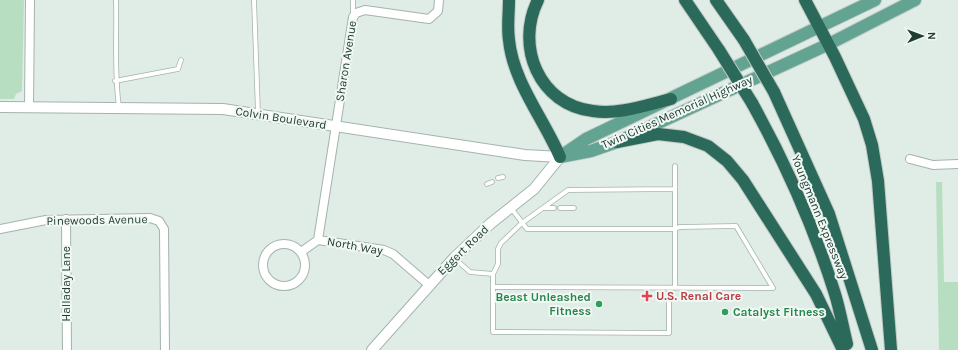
<svg xmlns="http://www.w3.org/2000/svg" width="958" height="350" font-family="Karla,sans-serif">
<style>
.green{fill:#b8dec1}
.lines{fill:none;stroke-linecap:round;stroke-linejoin:round}
.service-casing{stroke:#a3b4ad;stroke-width:5.5}
.minor-casing{stroke:#a3b4ad;stroke-width:10}
.tertiary-casing{stroke:#a3b4ad;stroke-width:12}
.primary-casing{stroke:#c1c9c6;stroke-width:14}
.motorway-casing{stroke:#c1c9c6;stroke-width:14}
.service{stroke:#fff;stroke-width:4}
.minor{stroke:#fff;stroke-width:8}
.tertiary{stroke:#fff;stroke-width:10}
.primary{stroke:#63a391;stroke-width:12}
.motorway{stroke:#2b6a5b;stroke-width:12}
.motorway-bridge-casing{stroke:#c1c9c6;stroke-width:14;stroke-linecap:butt}
.motorway-bridge{stroke:#2b6a5b;stroke-width:12}
.health-dot{fill:#e0444e;stroke:#f1f8f4;stroke-width:1.5}
.leisure-dot{fill:#2e9e5b;stroke:#f1f8f4;stroke-width:1.5}
.labels{text-anchor:middle;dominant-baseline:central;stroke-width:4;stroke-linejoin:round;paint-order:stroke}
.street-label{font-size:12px;fill:#203d34;stroke:#f1f8f4}
.health-label{font-size:12px;font-weight:bold;fill:#be3a42;stroke:#f1f8f4;text-anchor:start}
.leisure-label{font-size:12px;font-weight:bold;fill:#27864d;stroke:#f1f8f4;text-anchor:end}
</style>
<rect width="100%" height="100%" fill="#e0ece6"/>
<path class="green" d="M0,0H24L22,91L16,94L14,99H0Z
M936,182H942L944,282H958V350H939Z"/>
<g class="lines">
<g class="service-casing">
<path id="service" d="M116,0C117,36 114,72 119,107
M254,0L258,113
M353,15V0
M115,81L178,69L181,60
M498,178L503,177
M487,184L492,182
M511,208L527,229H673L680,227L736,226L773,288
M543,208H554
M560,208H574
M454,258L470,272L493,274V332L669,333V288
M493,274L498,264V249L501,243L522,223L568,190L675,189
M493,287L773,288
M675,288V166"/>
</g>
<g class="minor-casing">
<path id="minor" d="M29,107L30,0
M910,159L933,165L958,164
M66,219L67,350
M0,229L46,220L150,218L159,221L164,229L165,350
M318,240L353,17L356,13L365,10L429,19L438,11L439,0
M318,240L384,250L393,254L429,285
M263 265a21 21 0 1 1 42 0a21 21 0 1 1-42 0Z
M301,252L318,240"/>
</g>
<g class="tertiary-casing">
<path id="tertiary" d="M0,107L223,109L525,155L560,157
M372,350L454,258L490,224L534,189L560,157"/>
</g>
<g class="primary-casing">
<path id="primary" d="M564,154L586,139L875,0
M560,157L591,151L617,142L829,44L915,0"/>
</g>
<g class="motorway-casing">
<path id="motorway" d="M509,0C509,13 507,27 509,40C513,82 544,119 560,157
M538,0C515,46 539,105 593,111C619,115 646,105 671,99
M685,0L719,50
M716,0L744,40
M805,0L835,57L864,119L872,145L878,181L891,350
M774,92L829,214L872,350
M752,103C786,164 814,227 835,294C840,310 843,328 847,344
M617,142L658,134L684,137L708,146L727,161L743,180L816,294L843,350"/>
</g>
<use href="#service" class="service"/>
<use href="#minor" class="minor"/>
<use href="#tertiary" class="tertiary"/>
<use href="#primary" class="primary"/>
<use href="#motorway" class="motorway"/>
<g class="motorway-bridge-casing">
<path id="motorway-bridge" d="M744,40L774,92
M719,50L752,103"/>
</g>
<use href="#motorway-bridge" class="motorway-bridge"/>
</g>
<path class="health-dot" d="M645 290h4v4h4v4h-4v4h-4v-4h-4v-4h4z"/>
<g class="leisure-dot">
<circle cx="599" cy="304" r="4"/>
<circle cx="725" cy="312" r="4"/>
</g>
<g class="labels">
<g class="street-label">
<text transform="translate(346 61) rotate(-81)">Sharon Avenue</text>
<text transform="translate(677 112) rotate(-24)">Twin Cities Memorial Highway</text>
<text transform="translate(281 118) rotate(9)">Colvin Boulevard</text>
<text transform="translate(820 217) rotate(68)">Youngmann Expressway</text>
<text transform="translate(97 220) rotate(-1)">Pinewoods Avenue</text>
<text transform="translate(355 246) rotate(10)">North Way</text>
<text transform="translate(463 250) rotate(-44)">Eggert Road</text>
<text transform="translate(66 284) rotate(-90)">Halladay Lane</text>
</g>
<g class="health-label">
<text x="656" y="296">U.S. Renal Care</text>
</g>
<g class="leisure-label">
<text x="591" y="297">Beast Unleashed<tspan x="591" dy="14">Fitness</tspan></text>
<text x="733" y="312" text-anchor="start">Catalyst Fitness</text>
</g>
</g>
<g transform="translate(922 36) rotate(89)" stroke="#f1f8f4" stroke-width="3" paint-order="stroke">
<path d="M0-3L7 15L0 10L-7 15Z" fill="#203d34"/>
<text y="-6" font-size="11" font-weight="bold" text-anchor="middle" fill="#203d34">N</text>
</g>
</svg>
